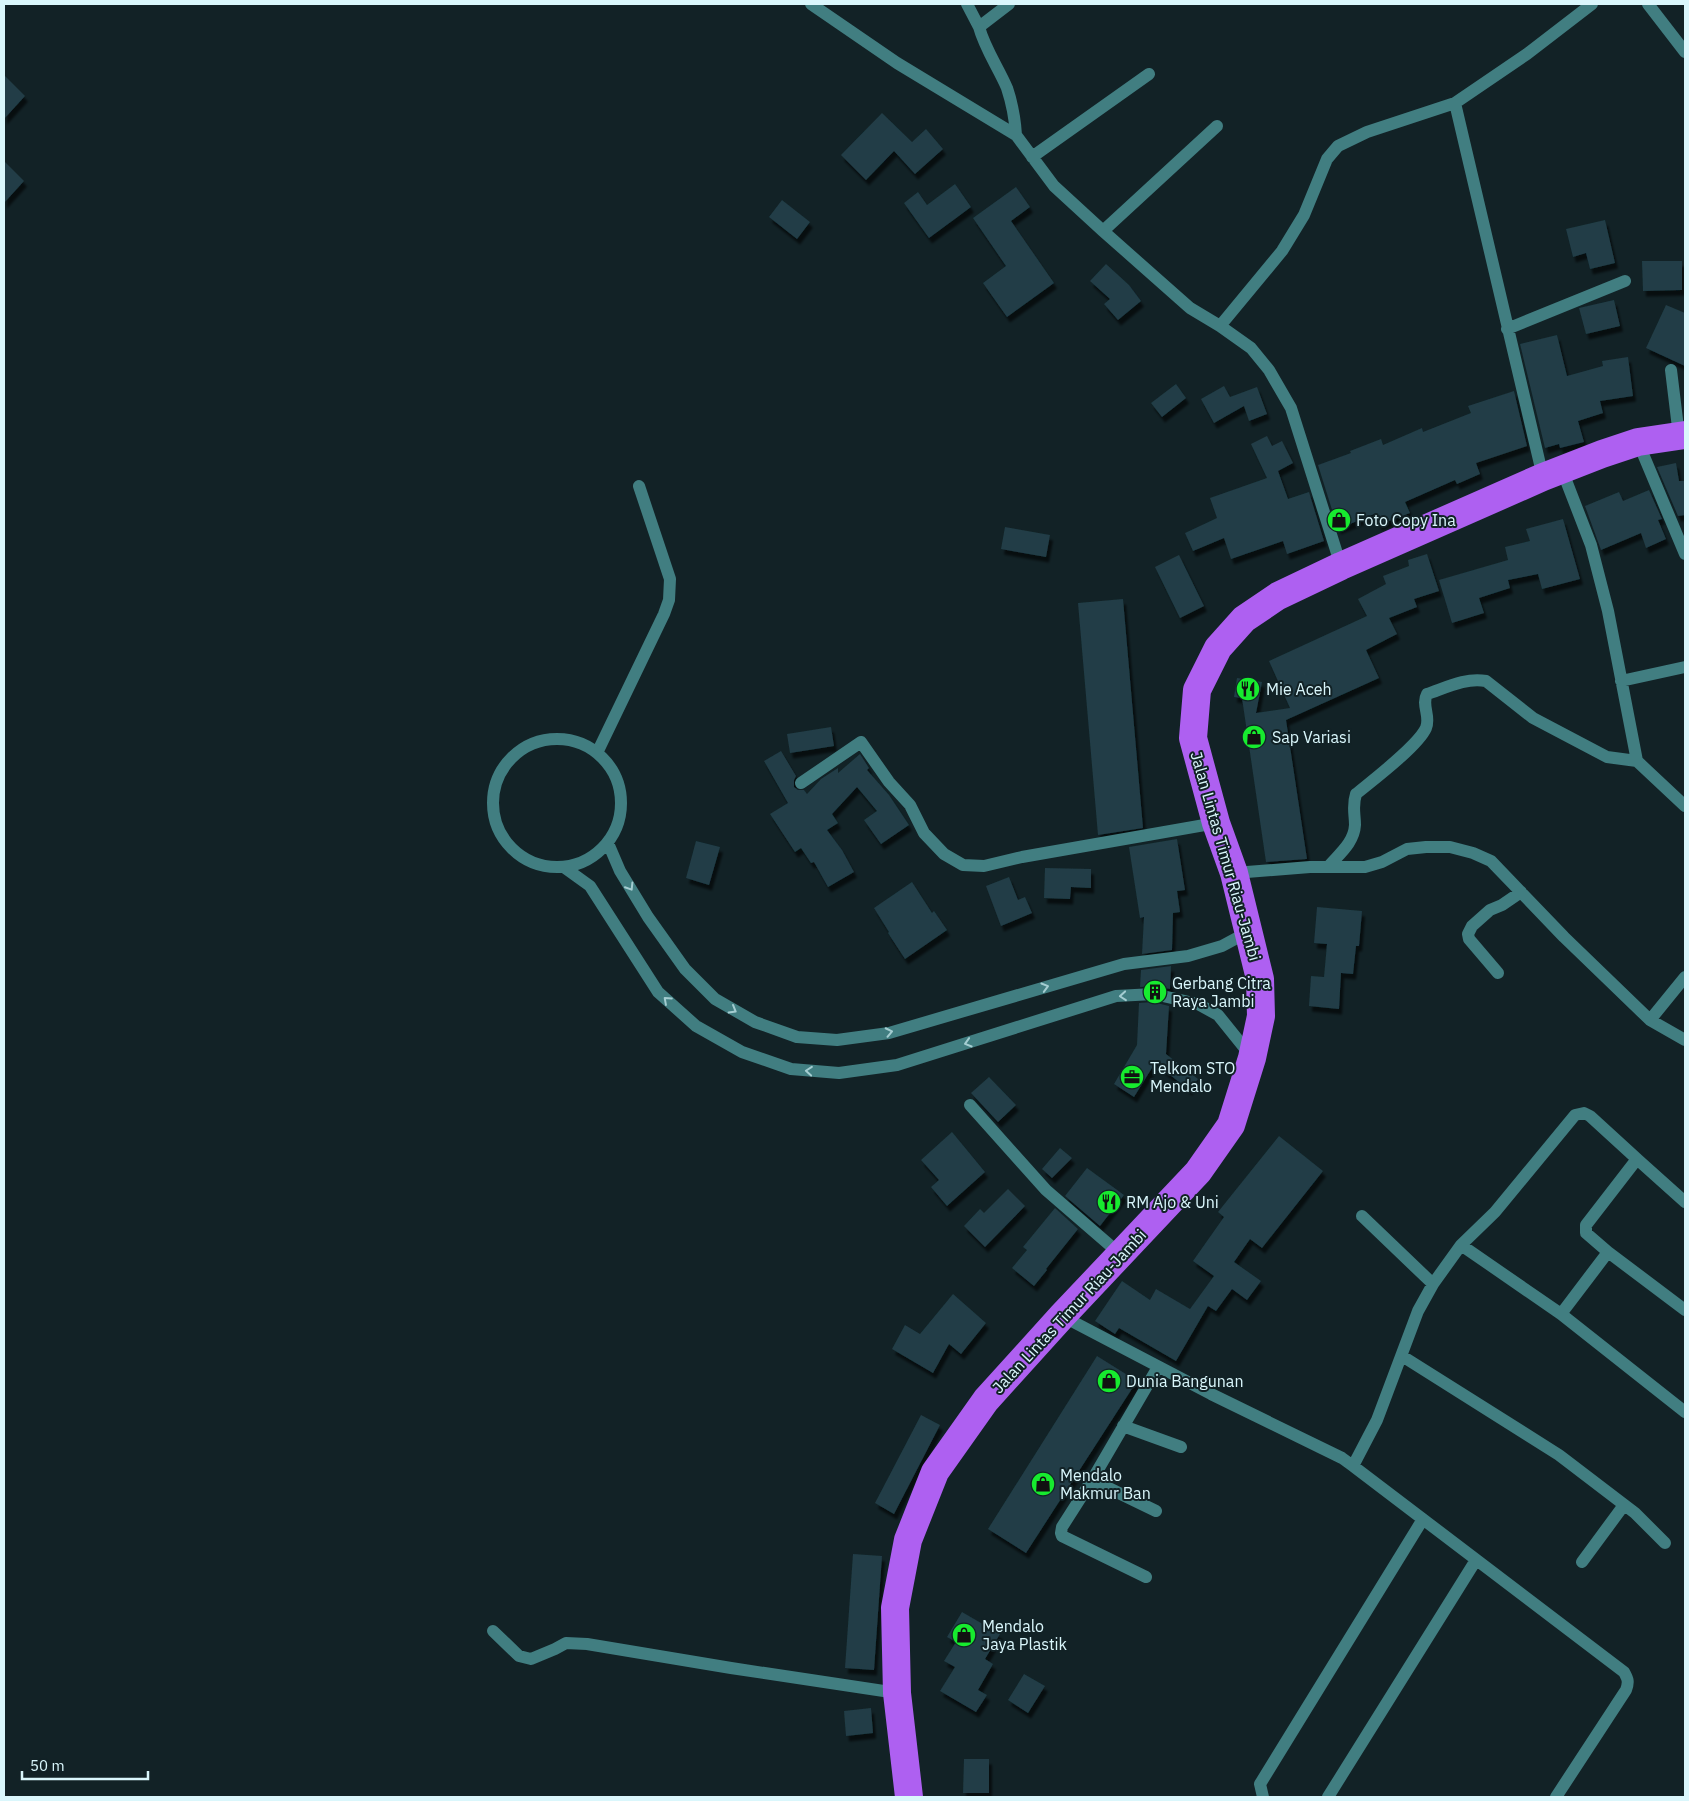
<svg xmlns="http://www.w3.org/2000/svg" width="1689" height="1801" font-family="'IBM Plex Sans',sans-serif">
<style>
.building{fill:#203d46;filter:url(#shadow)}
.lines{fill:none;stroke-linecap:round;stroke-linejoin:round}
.minor{stroke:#417e81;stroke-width:12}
.highway{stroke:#ae60f1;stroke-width:28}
.oneway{stroke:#a4cdd1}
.labels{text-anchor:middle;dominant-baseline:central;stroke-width:4;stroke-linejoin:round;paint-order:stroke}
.poi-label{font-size:16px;fill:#daf7fc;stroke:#122226;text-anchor:start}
.street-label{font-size:16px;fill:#daf7fc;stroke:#122226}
</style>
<defs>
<filter id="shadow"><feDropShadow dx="3" dy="5.5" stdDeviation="1" flood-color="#0009"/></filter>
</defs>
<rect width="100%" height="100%" fill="#122226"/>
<path class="building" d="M4,75L25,96L4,119Z
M882,113L912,142L926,129L943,149L915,174L894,151L866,180L841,155Z
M4,161L24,181L4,203Z
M955,184L971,207L929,238L904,203L918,192L927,205Z
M1016,187L1030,207L1011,221L1054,283L1007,317L983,283L1006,266L973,218Z
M782,200L810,222L797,239L769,217Z
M1605,220L1615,263L1590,269L1586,253L1573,257L1566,229Z
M1642,261H1682V290L1643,291Z
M1106,264L1129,285L1141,301L1118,320L1104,304L1110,299L1090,281Z
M1614,300L1620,326L1586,334L1579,308Z
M1666,305L1685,313V366L1646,348Z
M1557,335L1567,376L1603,366L1602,361L1628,357L1633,396L1600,401L1603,413L1578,421L1584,442L1560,448L1559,444L1545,448L1520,344Z
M1176,384L1186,398L1162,417L1151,403Z
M1224,386L1230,397L1257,387L1267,414L1249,421L1244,406L1214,423L1201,399Z
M1514,391L1527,446L1476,463L1480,474L1457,484L1455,480L1405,502L1410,513L1379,525L1374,514L1338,529L1318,465L1351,453L1350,451L1381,439L1383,445L1422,428L1423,432L1471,413L1468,406Z
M1267,436L1272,446L1282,441L1293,463L1278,471L1288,499L1309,492L1324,541L1287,554L1283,541L1231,559L1224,538L1193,551L1185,533L1217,518L1210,498L1267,478L1251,444Z
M1676,463L1679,481H1685V515L1678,516L1657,467Z
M1649,490L1662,519L1658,520L1666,539L1646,548L1641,533L1601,550L1585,506L1619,492L1623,501Z
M1563,519L1580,579L1542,589L1538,574L1508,580L1510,588L1479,598L1484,613L1452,623L1439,580L1508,560L1505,547L1530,541L1526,529Z
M1005,527L1050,535L1046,557L1001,549Z
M1427,554L1439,591L1414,599L1417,607L1389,618L1397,634L1366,650L1379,678L1286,720L1307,859L1266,862L1242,698L1234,697L1237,678L1262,682L1256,713L1290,708L1269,661L1367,616L1358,599L1386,584L1383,576L1409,566L1408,560Z
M1179,555L1204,606L1180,618L1155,567Z
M1123,599L1143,828L1098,835L1078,603Z
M831,727L834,746L790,753L787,734Z
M781,751L796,776L794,780V787L798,790H804L807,794L821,779L838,768V773L860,754L869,768L867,770L889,795L909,825L881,844L864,820L877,811L857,787L832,814L838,823L827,830L842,850L854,872L828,887L814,862L811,863L801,848L795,852L770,814L788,803L764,761Z
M1177,839L1185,890L1177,891L1180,912L1173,913L1172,950L1142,954L1144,917L1140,918L1129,847Z
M696,841L720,847L709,885L686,878Z
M1045,868L1091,869V888L1071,887L1070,899L1044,898Z
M1009,877L1018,900L1025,897L1032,913L1001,926L986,886Z
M912,882L932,913L934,911L947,930L905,959L888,933L889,932L874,908Z
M1317,907L1362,911L1359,946H1356L1353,974L1341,973L1339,1009L1309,1006L1311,976L1324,977L1327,944L1314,943Z
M1171,966L1170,989L1156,986L1140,987L1141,970Z
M1153,1002L1169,1006L1166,1054L1198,1079L1189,1090L1155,1063L1134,1097L1114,1084L1137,1045L1139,1003Z
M989,1077L1016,1105L998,1122L971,1093Z
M952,1132L985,1172L947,1206L931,1187L939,1180L921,1160Z
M1279,1136L1323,1171L1262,1248L1250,1239L1234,1262L1261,1281L1247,1300L1232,1289L1216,1311L1208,1306L1176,1361L1119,1328L1115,1334L1095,1321L1122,1281L1150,1300L1156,1289L1190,1309L1214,1276L1193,1261L1224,1217L1218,1212Z
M1060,1148L1072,1158L1052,1178L1042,1169Z
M1087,1168L1124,1195L1100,1226L1065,1196Z
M1008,1189L1025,1206L985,1247L964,1226L980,1209L984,1213Z
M1055,1208L1078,1229L1046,1269L1047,1270L1034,1286L1012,1268L1027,1250L1023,1247Z
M953,1294L986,1323L961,1354L949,1344L933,1373L892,1349L905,1325L920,1334Z
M1097,1356L1137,1381L1026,1553L988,1529Z
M921,1415L940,1425L894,1514L875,1503Z
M853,1554L882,1556L874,1670L845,1668Z
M962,1612L1000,1634L985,1659L993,1664L978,1690L987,1695L976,1712L940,1691L955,1667L944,1661L956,1642L947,1637Z
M1024,1674L1045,1686L1028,1713L1008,1700Z
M871,1708L873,1733L846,1736L844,1711Z
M964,1759H989V1793H963Z"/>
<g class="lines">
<path class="minor" d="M811,4L897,63L1016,135L1054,186L1103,231L1190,308L1220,326L1251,348L1269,370L1291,408L1341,566
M967,4L979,27
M1009,4L979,27C985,49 998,67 1007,88C1012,103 1015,119 1016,135
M1648,4L1685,52
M1455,103L1543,477
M1032,157L1149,74
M1103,231L1217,126
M1220,326L1282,251L1304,215L1327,159L1338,146L1367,132L1455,103L1527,54L1592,4
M1507,329L1625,281
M1671,370L1679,436
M1638,442L1685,554
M1562,470L1591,545L1608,611L1637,761
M1621,681L1685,667
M493 803a64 64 0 1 1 128 0a64 64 0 1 1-128 0Z
M597,753L664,614L669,600L670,579L639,486
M801,783L861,742L889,782L910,805L924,833L944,854L963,865L984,866L1022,857L1216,823
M608,843L620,871L648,917L685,969L715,999L755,1022L797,1037L837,1040L889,1033L1124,964L1188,956L1222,946L1248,932
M1328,867C1339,854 1354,843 1355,825C1355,814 1352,806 1356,794C1373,780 1418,746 1426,728C1431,716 1421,705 1427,694C1445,688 1466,677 1486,681L1533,718L1607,757L1637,761L1685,806
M565,868L590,886L658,992L696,1026L742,1052L791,1069L839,1073L897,1065L1116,996L1154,994L1198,1004L1218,1015L1251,1056
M1234,873L1310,867H1365L1382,862L1407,849L1426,847H1450L1473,853L1491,861L1564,937L1650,1020L1685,1040
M1498,973L1469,939L1468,934L1472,926L1490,910L1502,905L1521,892
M1650,1020L1685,977
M970,1105L1046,1190L1120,1254
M1637,1159L1685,1202
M1362,1216L1433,1284
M1461,1245L1495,1212L1575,1115L1584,1113L1590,1116L1637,1159L1586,1225V1233L1608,1252
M1561,1314L1608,1252L1685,1310
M1062,1316L1211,1394L1342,1458L1353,1466L1377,1420L1418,1311L1433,1284L1461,1245L1561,1314L1685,1412
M1402,1356L1559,1455L1635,1513L1665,1543
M1123,1426L1181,1447
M1353,1466L1624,1672C1628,1679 1629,1682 1626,1690L1556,1797
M1092,1480L1156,1511
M1582,1562L1624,1505
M1146,1577L1062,1536L1061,1533L1062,1527L1092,1480L1158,1367
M493,1631L519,1656L531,1659L555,1649L566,1643L587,1644L731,1668L897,1693
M1263,1797L1260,1784L1423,1519
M1328,1797L1476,1560"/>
<path class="highway" d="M909,1797L897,1693L895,1608L908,1540L935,1472L986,1400L1062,1316L1198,1172L1231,1125L1252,1058L1261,1016L1260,979L1234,873L1216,823L1193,738L1197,690L1218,648L1244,619L1278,596L1341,566L1543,477L1602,454L1638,442L1685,435"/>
</g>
<defs><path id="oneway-chevron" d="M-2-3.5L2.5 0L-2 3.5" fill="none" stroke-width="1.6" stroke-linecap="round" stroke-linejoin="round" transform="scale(1.25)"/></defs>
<g class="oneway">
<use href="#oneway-chevron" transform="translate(630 887) rotate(58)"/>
<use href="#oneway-chevron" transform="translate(1045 987) rotate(-16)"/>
<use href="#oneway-chevron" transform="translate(1123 996) rotate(175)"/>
<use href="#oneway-chevron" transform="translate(667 1000) rotate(-138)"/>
<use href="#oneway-chevron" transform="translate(733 1010) rotate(30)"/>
<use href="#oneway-chevron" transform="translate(889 1032) rotate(-12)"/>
<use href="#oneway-chevron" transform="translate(968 1043) rotate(163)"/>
<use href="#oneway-chevron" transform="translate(809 1071) rotate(-175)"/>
</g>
<defs>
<g id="shop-disc" transform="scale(1.25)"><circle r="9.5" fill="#17eb2f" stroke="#122226"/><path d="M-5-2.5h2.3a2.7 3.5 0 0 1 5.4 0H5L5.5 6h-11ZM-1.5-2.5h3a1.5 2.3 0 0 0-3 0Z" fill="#111"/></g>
<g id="restaurant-disc" transform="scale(1.25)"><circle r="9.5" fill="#17eb2f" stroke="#122226"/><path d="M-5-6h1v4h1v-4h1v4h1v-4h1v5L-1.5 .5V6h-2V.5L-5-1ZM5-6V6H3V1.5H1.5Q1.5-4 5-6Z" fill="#111"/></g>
<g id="building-disc" transform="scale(1.25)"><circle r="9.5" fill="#17eb2f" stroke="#122226"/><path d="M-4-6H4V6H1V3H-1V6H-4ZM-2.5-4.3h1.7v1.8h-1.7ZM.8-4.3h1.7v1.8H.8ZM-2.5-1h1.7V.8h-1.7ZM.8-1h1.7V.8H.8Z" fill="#111"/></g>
<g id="office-disc" transform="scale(1.25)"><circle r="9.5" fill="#17eb2f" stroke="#122226"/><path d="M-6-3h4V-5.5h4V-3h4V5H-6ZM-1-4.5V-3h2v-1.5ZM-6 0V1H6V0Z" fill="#111"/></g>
</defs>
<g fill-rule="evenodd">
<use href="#shop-disc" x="1339" y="520"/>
<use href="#restaurant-disc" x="1248" y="689"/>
<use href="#shop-disc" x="1254" y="737"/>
<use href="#building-disc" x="1155" y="992"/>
<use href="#office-disc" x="1132" y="1077"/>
<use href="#restaurant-disc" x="1109" y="1202"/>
<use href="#shop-disc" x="1109" y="1381"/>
<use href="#shop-disc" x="1043" y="1484"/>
<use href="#shop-disc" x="964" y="1635"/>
</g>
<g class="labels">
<g class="poi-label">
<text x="1356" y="520">Foto Copy Ina</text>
<text x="1266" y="689">Mie Aceh</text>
<text x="1272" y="737">Sap Variasi</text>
<text x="1172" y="983">Gerbang Citra<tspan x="1172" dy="18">Raya Jambi</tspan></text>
<text x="1150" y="1068">Telkom STO<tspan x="1150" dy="18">Mendalo</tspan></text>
<text x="1126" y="1202">RM Ajo &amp; Uni</text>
<text x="1126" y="1381">Dunia Bangunan</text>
<text x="1060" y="1475">Mendalo<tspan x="1060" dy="18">Makmur Ban</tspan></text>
<text x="982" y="1626">Mendalo<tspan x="982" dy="18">Jaya Plastik</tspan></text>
</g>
<g class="street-label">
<text transform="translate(1226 856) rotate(74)">Jalan Lintas Timur Riau-Jambi</text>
<text transform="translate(1069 1311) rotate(-47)">Jalan Lintas Timur Riau-Jambi</text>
</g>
</g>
<rect width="1689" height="1801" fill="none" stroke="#daf7fc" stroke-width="10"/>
<path d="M22 1771v8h126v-8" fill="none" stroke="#daf7fc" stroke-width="2.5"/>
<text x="30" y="1771" font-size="15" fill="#daf7fc" stroke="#122226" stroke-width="4" paint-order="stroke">50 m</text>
</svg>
